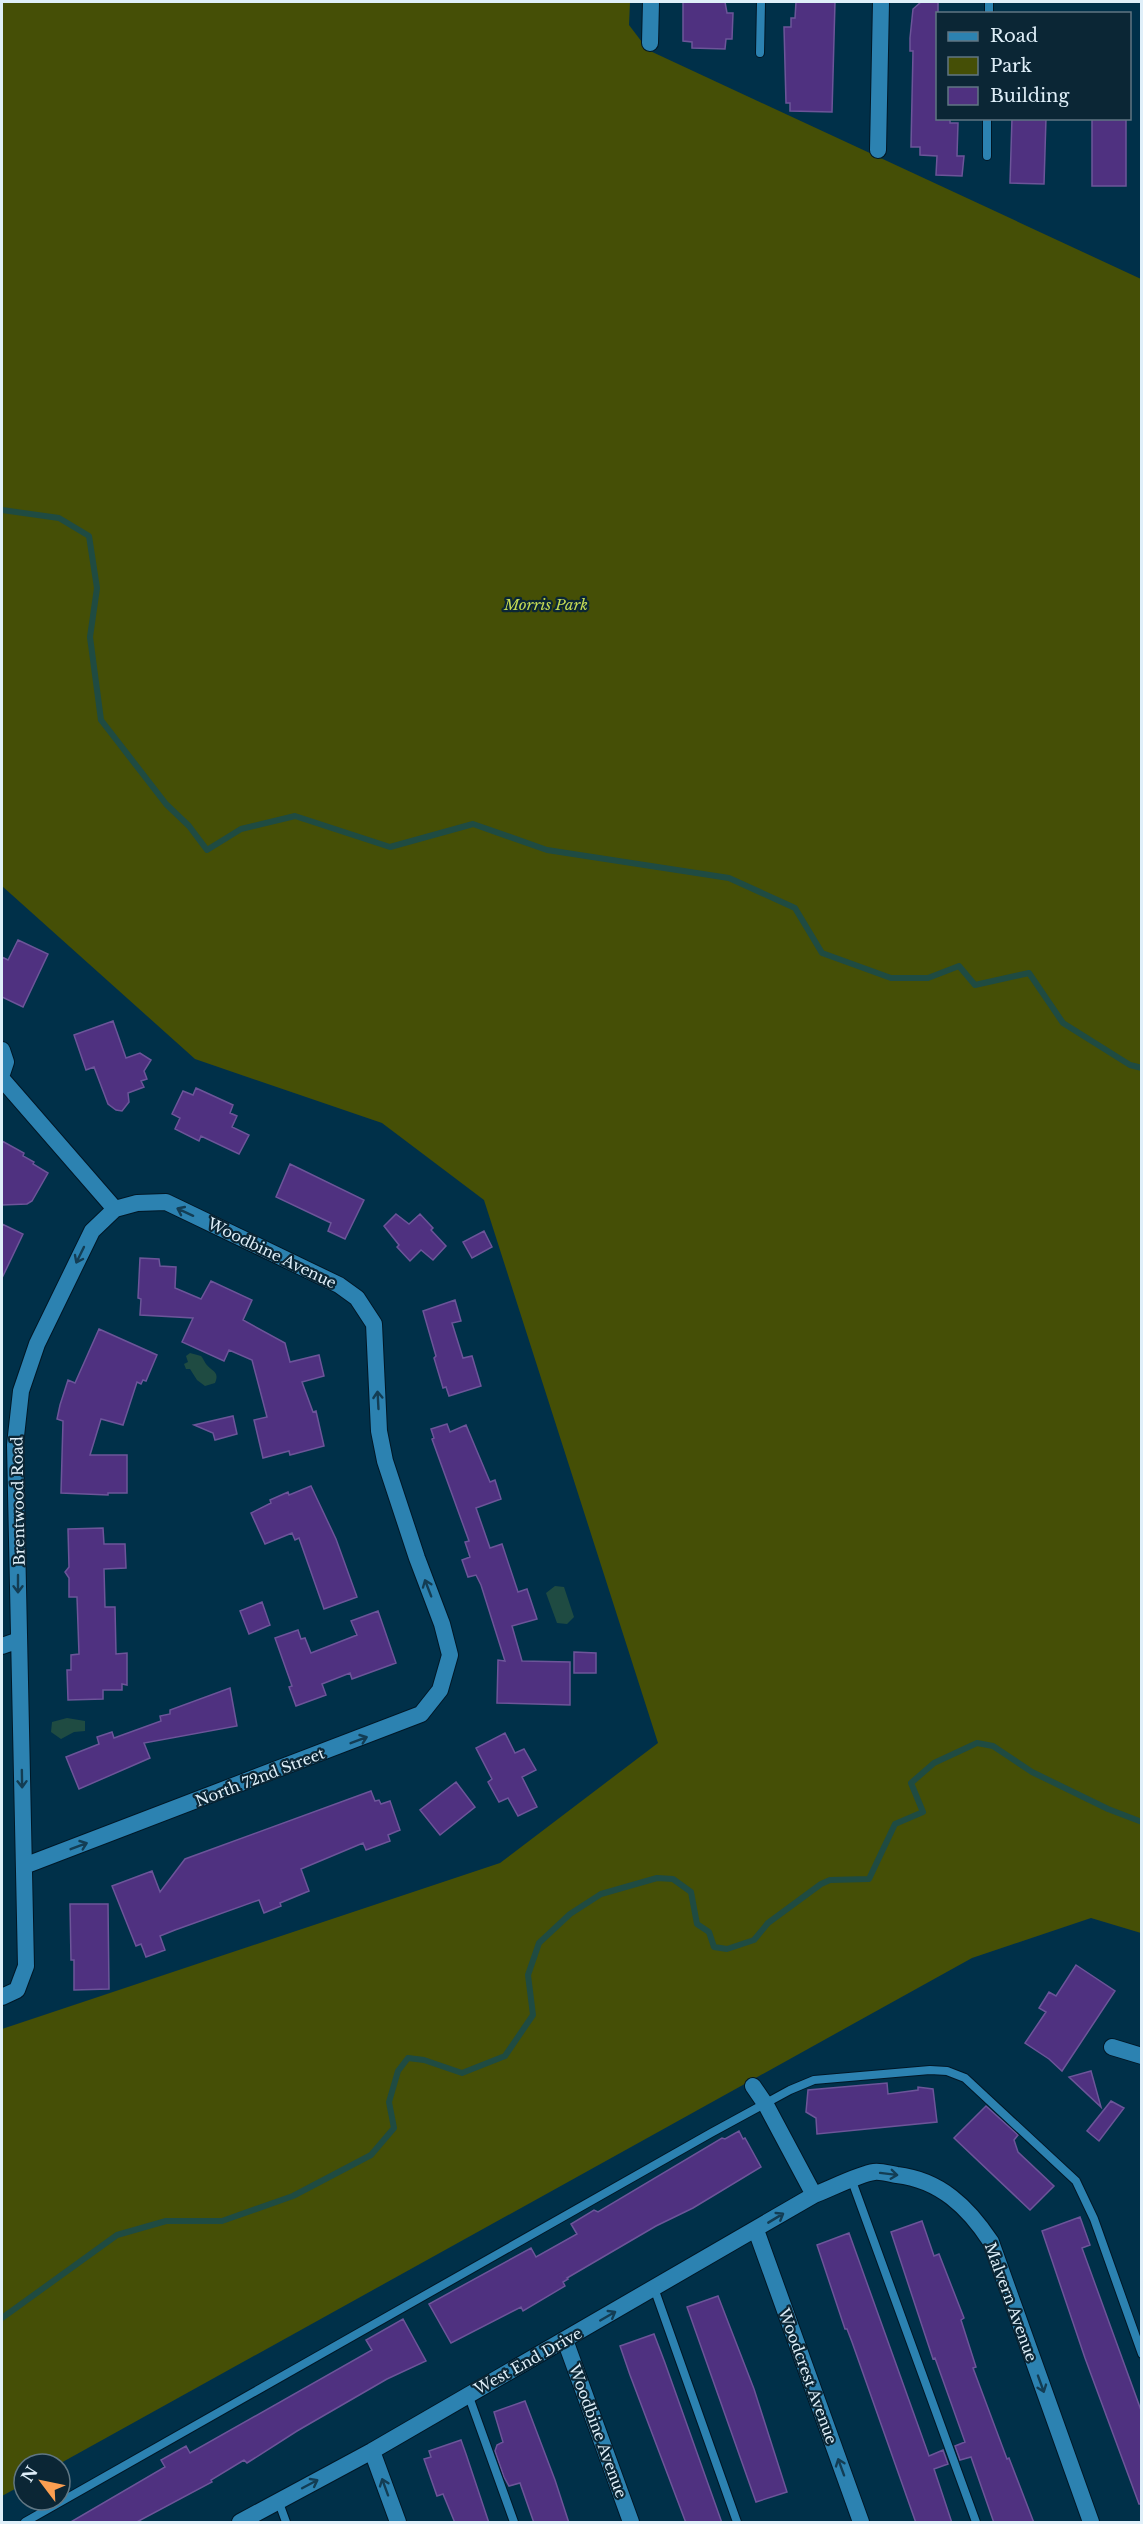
<svg xmlns="http://www.w3.org/2000/svg" width="1143" height="2524" font-family="'Libre Baskerville',serif">
<style>
.green{fill:#454f06}
.water{fill:#1f4b42}
.lines{fill:none;stroke-linecap:round;stroke-linejoin:round}
.stream{stroke:#1f4b42;stroke-width:6}
.building{fill:#4f3180;stroke:#6c5599;stroke-width:1.5}
.service-casing{stroke:#001726;stroke-width:10}
.minor-casing{stroke:#001726;stroke-width:18}
.service{stroke:#2c82b1;stroke-width:8}
.minor{stroke:#2c82b1;stroke-width:16}
.oneway{stroke:#133d54}
.labels{text-anchor:middle;dominant-baseline:central;stroke-width:4.5;stroke-linejoin:round;paint-order:stroke}
.park-label{font-size:15px;font-style:italic;fill:#c3d954;stroke:#0b2635}
.street-label{font-size:15px;fill:#dfeff9;stroke:#0b2635}
</style>
<rect width="100%" height="100%" fill="#003049"/>
<path class="green" d="M2,2H630L629,25L648,50L1141,279V1933L1091,1918L972,1958L59,2464H24V2484L2,2496V2029L500,1863L658,1743L484,1200L382,1123L195,1059L2,886Z"/>
<path class="water" d="M190,1353L201,1356C203,1358 204,1361 206,1364C212,1372 220,1371 215,1383L205,1386L197,1380L190,1369H186L184,1364L188,1362L186,1356Z
M555,1586L564,1587L574,1617L567,1624L557,1623L546,1593Z
M67,1718L85,1721V1731L74,1732L61,1739L51,1732L52,1722Z"/>
<g class="lines">
<path class="stream" d="M2,510L59,518L89,536L97,588L90,637L101,720L166,804L189,826L207,850L241,829L295,816L390,847L473,824L547,850L729,878L795,908L822,953L891,978H928L959,966L975,985L1029,973L1063,1023L1130,1065L1142,1068
M2,2318L117,2235L166,2221H222L293,2196L371,2155L394,2128L389,2102L398,2071L408,2058L424,2060L462,2073L505,2056L533,2015L528,1975L539,1943L570,1914L601,1894L657,1878L673,1879L691,1892L697,1924L709,1932L714,1947L727,1949L754,1940L768,1923L821,1884L830,1880L869,1879L895,1824L923,1812L911,1783L934,1763L977,1743L993,1746L1032,1772L1108,1809L1142,1822"/>
</g>
<path class="building" d="M683,2H725L727,13H733L732,39H726L725,49L692,48V42L683,41Z
M796,2H835L832,112L790,111V103H786L784,27H791V18H795Z
M921,2H938V118H950V123H958L957,156H964L962,176L936,175L937,156L920,155V147H911L913,51H910V38L913,9Z
M1012,118H1046L1044,184L1010,183Z
M1092,118H1126V186H1092Z
M18,940L48,954L23,1007L2,997V957L8,960Z
M113,1021L126,1058L140,1053L151,1060L144,1071L147,1079L141,1081L144,1087L128,1093L129,1102L122,1111L116,1110L108,1104L94,1067L86,1070L74,1035Z
M196,1088L233,1105L230,1113L237,1116L232,1127L249,1135L239,1154L201,1136L199,1141L175,1129L180,1118L172,1114L183,1091L193,1095Z
M2,1141L24,1153L23,1156L34,1162L33,1164L48,1173L32,1201L27,1204L2,1205Z
M290,1164L364,1200L345,1239L328,1231L331,1223L276,1197Z
M396,1214L409,1224L420,1214L433,1228L431,1230L446,1246L433,1260L421,1250L410,1261L397,1247L399,1245L384,1226Z
M2,1224L23,1234L2,1278Z
M484,1231L492,1247L472,1258L463,1242Z
M140,1258L159,1259L160,1266L176,1267L175,1288L201,1299L211,1281L252,1300L243,1320L285,1343L290,1362L319,1355L324,1376L302,1382L313,1412L316,1411L324,1446L290,1455L289,1451L263,1458L254,1420L267,1417L252,1360L229,1350L224,1361L182,1342L193,1318L140,1315L141,1299L138,1298Z
M455,1300L461,1321L452,1323L463,1358L472,1356L481,1386L449,1396L446,1387L443,1388L434,1358L436,1356L423,1311Z
M99,1329L157,1355L146,1381L143,1380L141,1384L137,1382L123,1425L101,1419L90,1455H127V1493H108V1495L61,1493L63,1421L57,1419L60,1405L68,1380L75,1383Z
M233,1416L237,1434L215,1440L213,1433L194,1425Z
M447,1424L450,1432L466,1425L490,1482L495,1480L501,1499L476,1508L490,1548L502,1544L518,1592L527,1589L537,1619L512,1626L522,1661L570,1662V1705L497,1703L498,1660L505,1661L481,1585L476,1575L468,1577L462,1560L470,1557L465,1542L469,1541L432,1439L434,1438L431,1429Z
M311,1486L336,1539L357,1597L324,1609L299,1538L295,1540L292,1533L265,1544L251,1513L271,1503L270,1500L288,1492L289,1495Z
M103,1528L104,1544H125L126,1568L104,1569L105,1607H115L116,1654L127,1653V1685L122,1684V1690H103V1699L68,1700L67,1670H71V1655L79,1654L77,1597H69V1578L65,1572L69,1567L68,1529Z
M262,1602L270,1625L249,1634L240,1611Z
M378,1611L396,1663L352,1679L350,1673L322,1684L326,1695L296,1706L289,1687L292,1686L275,1638L298,1630L301,1639L305,1638L311,1653L357,1635L351,1621Z
M574,1652L596,1653V1673H574Z
M230,1688L237,1726L144,1743L150,1758L79,1789L66,1757L99,1744L97,1737L112,1732L114,1738L161,1721L160,1716L170,1714V1710Z
M505,1733L515,1753L524,1749L536,1770L522,1777L537,1807L518,1816L508,1798L499,1802L488,1782L492,1779L476,1748Z
M456,1782L475,1807L440,1835L420,1810Z
M371,1791L375,1801L379,1800L381,1804L390,1801L400,1830L388,1835L390,1841L366,1850L363,1843L301,1869L309,1891L280,1903L281,1906L264,1913L259,1900L175,1930L160,1936L165,1950L146,1957L141,1944L136,1946L112,1886L152,1871L160,1892L185,1859Z
M70,1904H108L109,1989L74,1990V1960H71Z
M1076,1965L1115,1991L1062,2071L1049,2059L1025,2043L1046,2012L1039,2008L1049,1992L1056,1996Z
M1091,2071L1101,2107L1069,2077Z
M887,2083L888,2094L918,2090V2087L933,2089L937,2122L817,2134L816,2118L806,2112L808,2090Z
M1111,2101L1124,2108L1099,2141L1087,2131Z
M986,2106L1018,2135L1014,2140L1018,2152L1054,2186L1030,2210L954,2138Z
M739,2131L743,2139L745,2138L761,2167L693,2208L656,2226L567,2278L568,2279L563,2282L565,2286L523,2311L521,2307L451,2343L429,2304L531,2248L536,2257L577,2234L571,2224L594,2210L598,2212L722,2138L725,2139Z
M1080,2217L1090,2245L1082,2248L1142,2413V2504H1139L1085,2358L1042,2231Z
M922,2221L934,2256L939,2254L964,2318L961,2320L976,2367L973,2368L1007,2459L1009,2458L1034,2523H994L971,2457L960,2460L955,2446L965,2442L935,2358L933,2359L891,2232Z
M849,2233L929,2456L943,2450L948,2464L934,2469L952,2523H916L852,2342L847,2329H845L817,2245Z
M718,2296L754,2389L787,2492L756,2502L687,2307Z
M403,2319L426,2361L387,2379L297,2431L247,2463L244,2460L211,2480L212,2482L135,2523H69L165,2467L161,2460L186,2446L190,2453L372,2350L366,2340Z
M654,2334L665,2363L722,2523H686L630,2375L620,2346Z
M525,2401L555,2480L569,2523H534L520,2483L509,2486L504,2477L495,2451L497,2445L503,2442L494,2412Z
M461,2440L466,2454L489,2523H455L443,2494L437,2496L424,2459L431,2457L429,2451Z"/>
<g class="lines">
<g class="service-casing">
<path id="service" d="M989,14V2
M760,53L761,2
M987,156V118
M852,2181L976,2522
M654,2288L737,2522
M468,2394L514,2522
M278,2500L286,2522
M25,2522L711,2133L790,2090L814,2080L930,2070L947,2071L965,2078L1076,2181L1094,2219L1142,2354"/>
</g>
<g class="minor-casing">
<path id="minor" d="M650,43L651,2
M878,150L881,2
M2,1050L6,1062L2,1074
M2,1079L115,1209
M2,1646L19,1640
M2,1997L17,1990L26,1966L15,1445L21,1391L37,1344L92,1231L115,1209L137,1203L166,1202L339,1285L357,1298L374,1324L379,1431L385,1461L417,1558L442,1624L450,1655L440,1690L421,1714L24,1866
M1112,2047L1142,2056
M753,2086L766,2105L814,2195
M756,2230L861,2522
M565,2340L631,2522
M372,2451L398,2522
M240,2522L372,2451L814,2195C830,2189 859,2174 874,2172C881,2171 890,2174 897,2175C940,2180 968,2207 991,2242L1091,2522"/>
</g>
<use href="#service" class="service"/>
<use href="#minor" class="minor"/>
</g>
<defs><path id="oneway-shaft" d="M-6 0H5M1.5-3L5.5 0L1.5 3" fill="none" stroke-width="1.6" stroke-linecap="round" stroke-linejoin="round" transform="scale(1.5)"/></defs>
<g class="oneway">
<use href="#oneway-shaft" transform="translate(185 1212) rotate(-155)"/>
<use href="#oneway-shaft" transform="translate(80 1255) rotate(116)"/>
<use href="#oneway-shaft" transform="translate(378 1400) rotate(-93)"/>
<use href="#oneway-shaft" transform="translate(18 1584) rotate(90)"/>
<use href="#oneway-shaft" transform="translate(428 1588) rotate(-111)"/>
<use href="#oneway-shaft" transform="translate(359 1740) rotate(-21)"/>
<use href="#oneway-shaft" transform="translate(22 1779) rotate(89)"/>
<use href="#oneway-shaft" transform="translate(79 1846) rotate(-21)"/>
<use href="#oneway-shaft" transform="translate(889 2174) rotate(7)"/>
<use href="#oneway-shaft" transform="translate(776 2218) rotate(-31)"/>
<use href="#oneway-shaft" transform="translate(608 2316) rotate(-30)"/>
<use href="#oneway-shaft" transform="translate(1041 2384) rotate(70)"/>
<use href="#oneway-shaft" transform="translate(841 2467) rotate(-110)"/>
<use href="#oneway-shaft" transform="translate(310 2484) rotate(-28)"/>
<use href="#oneway-shaft" transform="translate(385 2487) rotate(-110)"/>
</g>
<g class="labels">
<g class="park-label">
<text x="546" y="604">Morris Park</text>
</g>
<g class="street-label">
<text transform="translate(272 1253) rotate(26)">Woodbine Avenue</text>
<text transform="translate(18 1501) rotate(-91)">Brentwood Road</text>
<text transform="translate(260 1777) rotate(-21)">North 72nd Street</text>
<text transform="translate(1011 2302) rotate(70)">Malvern Avenue</text>
<text transform="translate(528 2361) rotate(-29)">West End Drive</text>
<text transform="translate(808 2376) rotate(70)">Woodcrest Avenue</text>
<text transform="translate(598 2431) rotate(70)">Woodbine Avenue</text>
</g>
</g>
<rect width="1143" height="2524" fill="none" stroke="#dfeff9" stroke-width="6"/>
<rect x="936" y="12" width="195" height="108" fill="#0b2635" stroke="#607683" stroke-width="1.5"/>
<rect x="948" y="32" width="30" height="9" fill="#2c82b1" stroke="#607683" stroke-width="1.5"/>
<text x="990" y="42" font-size="18" fill="#dfeff9">Road</text>
<rect x="948" y="57" width="30" height="18" fill="#454f06" stroke="#607683" stroke-width="1.5"/>
<text x="990" y="72" font-size="18" fill="#dfeff9">Park</text>
<rect x="948" y="87" width="30" height="18" fill="#4f3180" stroke="#607683" stroke-width="1.5"/>
<text x="990" y="102" font-size="18" fill="#dfeff9">Building</text>
<g transform="translate(42 2482) rotate(302)"><circle r="28" fill="#0b2635" stroke="#607683" stroke-width="1.5"/>
<path d="M0-4.5L10 22L0 15L-10 22Z" fill="#fb9e51"/>
<text y="-9" font-size="16" font-weight="bold" text-anchor="middle" fill="#dfeff9">N</text>
</g>
</svg>
